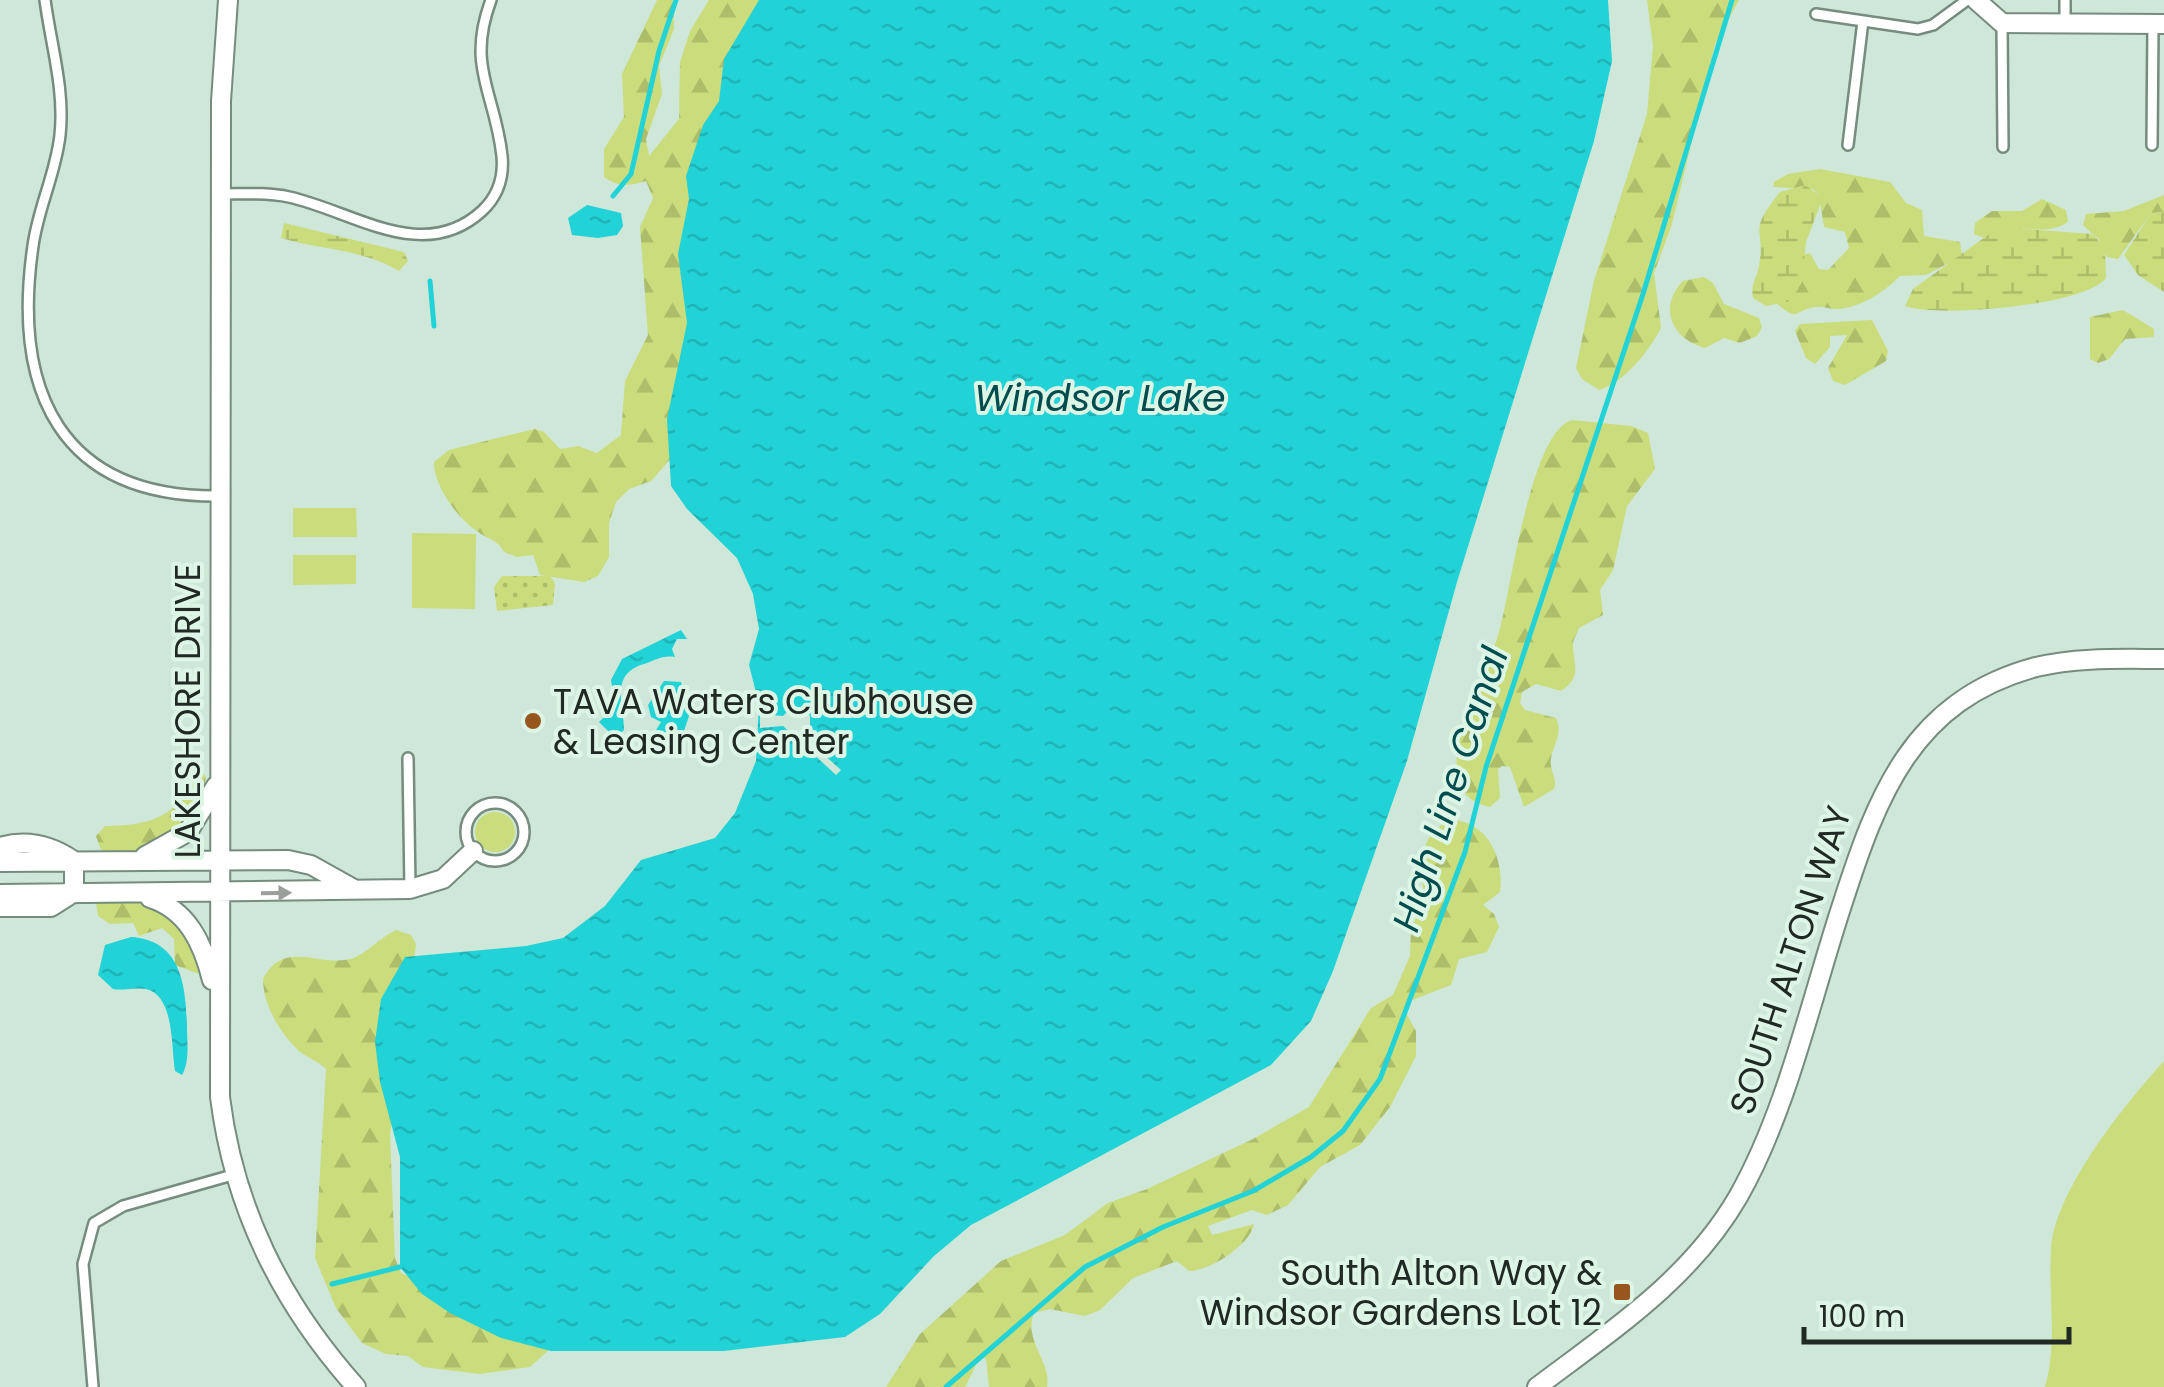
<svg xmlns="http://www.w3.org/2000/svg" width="2164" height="1387" font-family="Poppins,sans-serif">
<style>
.green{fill:#cadc7b}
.forest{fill:url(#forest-firs)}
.wetland{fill:url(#wetland-marsh)}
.park{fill:url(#park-dots)}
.water{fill:url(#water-ripples)}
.pier{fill:#cfe7d8}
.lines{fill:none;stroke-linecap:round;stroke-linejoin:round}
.stream{stroke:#21d2d7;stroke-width:5}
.lane-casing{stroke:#758c7e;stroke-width:14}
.street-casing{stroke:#758c7e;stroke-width:22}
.lane{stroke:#fff;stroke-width:9}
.street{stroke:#fff;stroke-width:18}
.oneway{fill:#9b9f9c}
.poi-dot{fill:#96561e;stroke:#dcf5e5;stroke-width:4}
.labels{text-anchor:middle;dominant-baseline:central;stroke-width:8;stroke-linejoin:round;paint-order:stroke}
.poi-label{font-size:35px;fill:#202924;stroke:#dcf5e5;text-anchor:start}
.street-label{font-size:35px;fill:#202924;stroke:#dcf5e5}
.water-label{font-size:38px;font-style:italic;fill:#014c4e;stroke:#dcf5e5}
</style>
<defs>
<pattern id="forest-firs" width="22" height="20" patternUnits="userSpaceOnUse" patternTransform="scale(2.5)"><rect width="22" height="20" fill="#cadc7b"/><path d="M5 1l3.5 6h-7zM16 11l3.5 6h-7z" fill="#adbd6a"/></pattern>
<pattern id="wetland-marsh" width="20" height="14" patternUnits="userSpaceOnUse" patternTransform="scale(2.5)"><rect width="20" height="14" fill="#cadc7b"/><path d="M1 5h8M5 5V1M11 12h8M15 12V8" fill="none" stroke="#adbd6a"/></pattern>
<pattern id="park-dots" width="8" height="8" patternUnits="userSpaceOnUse" patternTransform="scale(2.5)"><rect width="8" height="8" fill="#cadc7b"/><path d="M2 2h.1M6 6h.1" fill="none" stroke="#adbd6a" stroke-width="1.8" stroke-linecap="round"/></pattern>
<pattern id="water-ripples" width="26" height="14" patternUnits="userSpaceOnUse" patternTransform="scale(2.5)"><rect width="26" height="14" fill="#21d2d7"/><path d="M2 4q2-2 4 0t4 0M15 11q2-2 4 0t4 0" fill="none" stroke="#1eb4b8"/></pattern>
</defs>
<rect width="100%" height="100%" fill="#cfe7d8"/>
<path class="green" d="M293,508H356L357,537H293Z
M412,533L476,534L475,609L412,608Z
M293,555H356V584L293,585Z
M475 832a20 20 0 1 1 40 0a20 20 0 1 1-40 0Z
M2164,1061V1387H2045C2058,1343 2048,1294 2051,1249C2055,1190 2125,1104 2164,1061Z"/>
<path class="forest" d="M657,0H673L674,29L659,66L662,94L646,139L649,156L679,119L680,62L690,31L709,0H770L695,302L672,457L651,481L629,489L616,502L609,523V557L598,576L584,582L540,575L533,555L517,557L504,552C498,540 488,539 478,532C458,519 433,485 434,462L449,450L535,429L544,432L560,449L578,446L597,453L621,435L625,381L648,335L640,227L653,198L646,181C631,186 617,187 604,177V149L624,117L622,74Z
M1647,0H1739L1715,44L1672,224L1654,273L1661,328C1649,351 1624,383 1599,390L1582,379L1576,368L1594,281L1647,114L1653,46Z
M1820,169L1890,182L1906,203L1922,210L1924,236L1960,242L1962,256L1926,275L1900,276C1885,291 1862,307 1839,309C1831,310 1823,306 1816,307C1792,310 1800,324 1775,302L1803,255L1810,253L1819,269L1828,270L1849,248L1845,232L1824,227L1819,195L1813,189L1773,187L1774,182L1788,174Z
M2164,195V212L2151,213L2118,259L2107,257L2099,240L2083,225L2086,214L2124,211Z
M2042,199L2066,210L2068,222C2042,240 2010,217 1984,238L1974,234L1975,223L1992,211H2022Z
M1704,277L1713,283L1724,304L1759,318L1762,327L1757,336L1740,343L1724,338L1705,348C1671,339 1658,307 1683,281Z
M2123,310L2154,329V337L2125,339L2109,359L2098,363L2090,359V317Z
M1872,320L1888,351L1886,361L1845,385L1833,381L1828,368L1847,335L1830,336V347L1815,364L1806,358L1795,331L1800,324Z
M1572,420L1631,426L1648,433L1655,469L1627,506L1613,570L1600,590L1603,615L1579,628L1573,642C1572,663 1584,676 1561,691L1536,684L1522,692L1520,703L1525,710L1556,718C1563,734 1554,743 1551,758C1549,772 1558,778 1554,789L1524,807L1510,767L1502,766L1498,769L1500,798L1490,807C1477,804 1465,798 1460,785C1444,738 1487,675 1499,632C1511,592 1530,432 1572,420Z
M189,770L201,769L206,778L196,819L143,853L101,850L96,836L105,826C131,826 169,823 183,794C188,785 186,778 189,770Z
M1455,820C1490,825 1504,860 1500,892L1483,905L1494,914L1499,927L1487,952L1459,959L1451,985L1407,1002L1405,1011L1416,1031V1056L1390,1107L1360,1145L1320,1167L1288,1205L1267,1215L1252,1210L1208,1226L1212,1235L1254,1224C1250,1245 1210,1271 1189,1271L1177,1261L1133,1278L1100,1310L1085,1316L1050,1309L1034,1313C1023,1341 1052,1362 1047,1387H989L986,1358L979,1359L965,1387H886L920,1334L1001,1261L1065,1235L1108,1203L1147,1189L1253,1139L1309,1107L1371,1008L1393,995L1410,956L1411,928L1426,898C1416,871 1420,826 1455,820Z
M114,895C169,906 184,923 202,975L175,965L174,939L162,928L139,936L133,923L110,924L98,916L96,902Z
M396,930L411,935L416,944L390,1135L395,1258L401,1273L551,1348L530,1367L480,1374L423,1367L408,1356L386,1354L362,1343L336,1308L315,1258L326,1069C318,1061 308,1058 299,1051C280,1033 263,1005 263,979C285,936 323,971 356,957C370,950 381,937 396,930Z"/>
<path class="wetland" d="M1805,185L1819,195L1821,203L1806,242L1802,282L1791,301L1766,306L1753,298C1750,285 1757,278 1759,266C1766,225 1746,235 1780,192Z
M2164,212V292L2138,275L2124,255L2151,213Z
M284,223L404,252L408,261L399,271C362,249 321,250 281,238Z
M1999,227L2092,234L2105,247L2106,278C2085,306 1936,318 1905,306L1913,289Z"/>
<path class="park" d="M502,576H550L555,583L553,605L497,611L494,587Z"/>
<path class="water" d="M759,0H1608L1612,61L1594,141L1457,582L1407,761L1333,971L1311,1021L1271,1065L971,1225L934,1256L880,1314L845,1337L724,1351H551L501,1338L450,1313L422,1294L400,1267V1157L380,1082L375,1042L381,999L405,957L526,946L563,938L605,906L641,860L715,838L735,813L756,761L759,704L749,665L759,629L753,594L737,558L687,509L671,486L667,419L687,323L678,254L689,199L686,176L703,125L719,101L724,59Z
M587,205L621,213L623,226L617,235L598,238L572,235L568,218Z
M681,630L687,639H677L672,649L675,657C661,655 657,660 644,664C609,674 624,705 624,730L615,738L599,722L615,706L611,680L622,659Z
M664,681L681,682L689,716L678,749L660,748L653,735L661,722L651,717L648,705Z
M131,937C182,940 186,987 187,1027C187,1043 190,1061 182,1075L175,1071C171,1048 175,996 146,989C135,987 124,991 113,989L98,975L105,945Z"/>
<path class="pier" d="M791,708H802L810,716V727L803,736L841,770L836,775L783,726L760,728V714L783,716Z"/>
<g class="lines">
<path class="stream" d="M613,196L631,174L659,51L676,0
M430,281L434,326
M332,1284L400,1267
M946,1387L1085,1267L1163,1227L1253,1191L1311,1157L1343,1131L1380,1079L1465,852L1486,767L1643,294L1732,0"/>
<g class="lane-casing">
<path id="lane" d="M45,0C51,45 65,90 60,135C56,173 38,208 33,246C12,391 60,498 220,496
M1816,14L1918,29L1933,25L1967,0
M2065,22V0
M2002,23L2003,147
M1848,145L1863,21
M2152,145L2153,25
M221,194C243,194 267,192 289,197C353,211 423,265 482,211C498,196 504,177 502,156C495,92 466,67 491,0
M408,758L410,889
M466 832a29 29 0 1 1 58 0a29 29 0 1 1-58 0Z
M93,1387L83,1264L94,1223L123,1206L236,1174"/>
</g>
<g class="street-casing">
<path id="street" d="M228,0L221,101L220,1097C234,1209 281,1303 356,1387
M1976,0L2002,23L2164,24
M0,847C27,839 51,845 74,861V893
M145,856L188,832L216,786
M0,862L288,860L311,865L354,889
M0,894L410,889L443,879L473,851
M150,898C188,910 203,944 212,980
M0,907H51L73,893
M1537,1387C1611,1331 1690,1280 1738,1197C1787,1111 1811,999 1842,905C1877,796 1912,700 2036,667C2078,657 2121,659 2164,659"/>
</g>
<use href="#lane" class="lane"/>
<use href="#street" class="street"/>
</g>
<defs><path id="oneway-solid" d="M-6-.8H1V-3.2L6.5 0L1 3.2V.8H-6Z" transform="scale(2.5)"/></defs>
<use class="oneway" href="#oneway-solid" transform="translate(276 893) rotate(-1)"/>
<g class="poi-dot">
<circle cx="533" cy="721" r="10"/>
<rect x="1612" y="1282" width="20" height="20" rx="5"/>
</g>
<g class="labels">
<g class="poi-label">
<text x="553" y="701">TAVA Waters Clubhouse<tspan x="553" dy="40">&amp; Leasing Center</tspan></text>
<text x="1602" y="1272" text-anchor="end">South Alton Way &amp;<tspan x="1602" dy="40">Windsor Gardens Lot 12</tspan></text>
</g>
<g class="street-label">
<text transform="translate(187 711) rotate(-90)">LAKESHORE DRIVE</text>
<text transform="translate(1790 960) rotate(-72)">SOUTH ALTON WAY</text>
</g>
<g class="water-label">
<text x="1100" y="397">Windsor Lake</text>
<text transform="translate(1450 789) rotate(-72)">High Line Canal</text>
</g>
</g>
<path d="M1804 1327v15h265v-15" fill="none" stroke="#202924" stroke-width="5"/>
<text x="1819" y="1327" font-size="30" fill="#202924" stroke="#dcf5e5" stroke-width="8" paint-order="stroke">100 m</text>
</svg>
